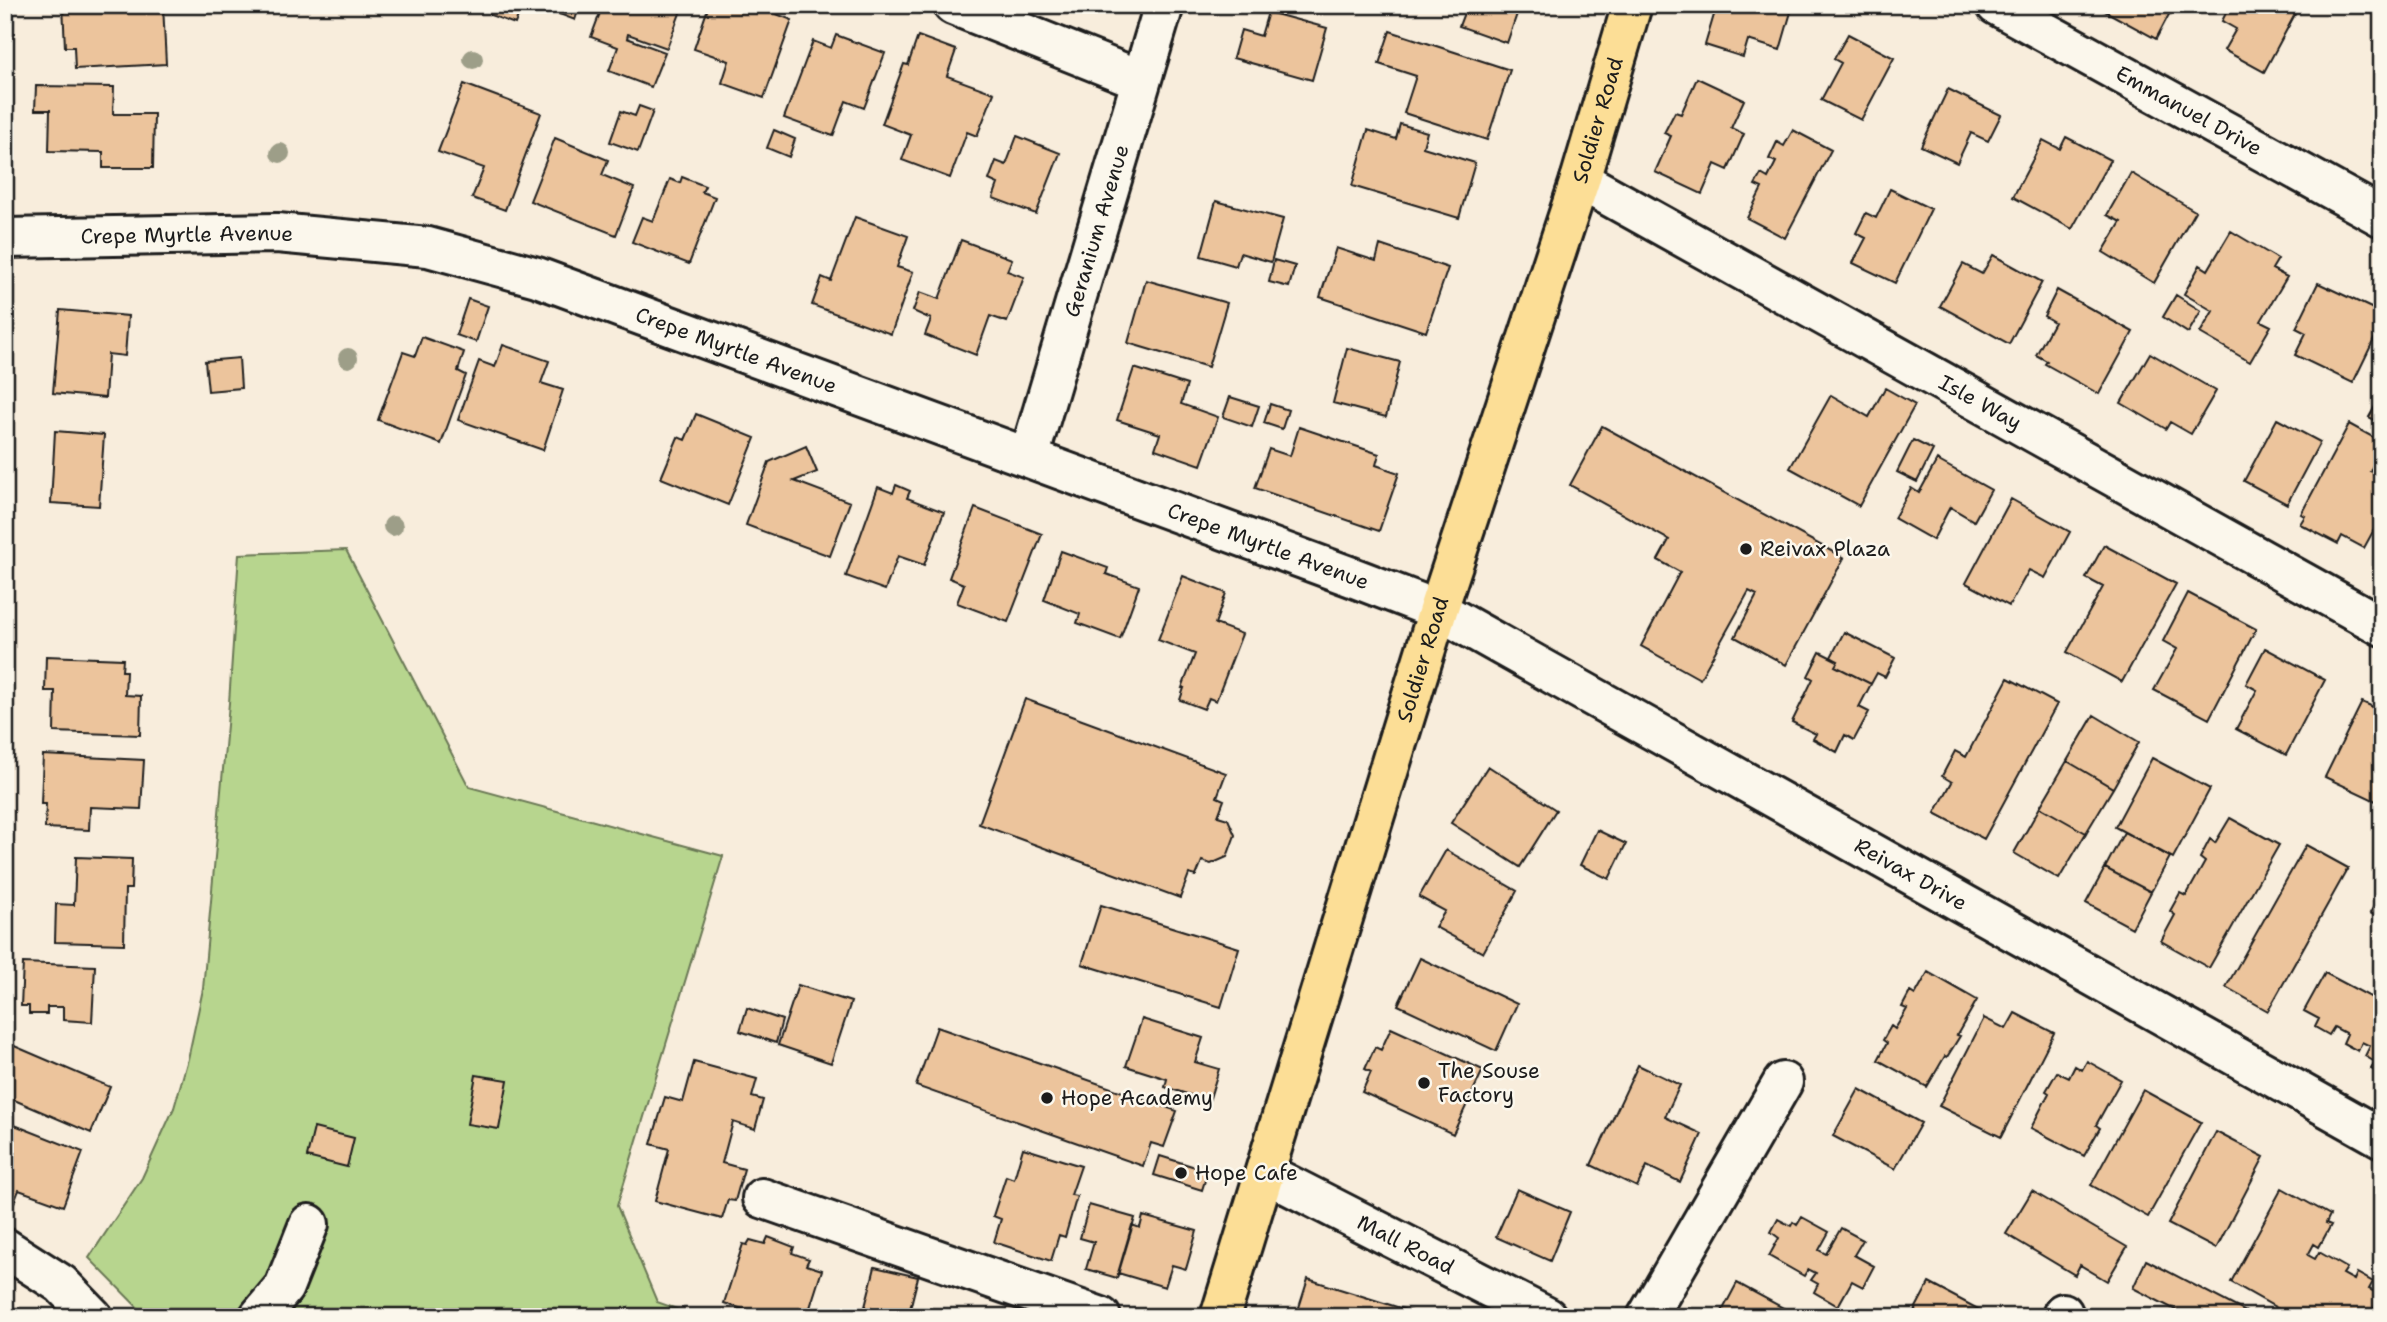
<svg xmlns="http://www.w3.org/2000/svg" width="2387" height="1322" font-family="'Shantell Sans',sans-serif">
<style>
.green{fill:#b7d58e;stroke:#6a7855;stroke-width:2}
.building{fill:#ecc49c;stroke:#1c1c1c;stroke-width:2}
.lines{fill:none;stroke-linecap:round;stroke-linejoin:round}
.minor-casing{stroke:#1c1c1c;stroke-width:44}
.major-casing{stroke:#1c1c1c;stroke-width:44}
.minor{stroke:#fbf7ec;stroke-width:38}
.major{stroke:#fcde96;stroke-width:38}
.tree{fill:#9d9e88}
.poi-dot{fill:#1c1c1c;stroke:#fbf7ec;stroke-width:2.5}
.labels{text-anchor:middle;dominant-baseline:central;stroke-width:5;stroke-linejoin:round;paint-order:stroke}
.street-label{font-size:21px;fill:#1c1c1c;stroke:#fbf7ec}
.poi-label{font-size:21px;fill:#1c1c1c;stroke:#fbf7ec;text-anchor:start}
</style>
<rect width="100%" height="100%" fill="#f8eddc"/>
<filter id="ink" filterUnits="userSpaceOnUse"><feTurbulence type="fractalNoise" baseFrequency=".0143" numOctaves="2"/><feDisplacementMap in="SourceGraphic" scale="14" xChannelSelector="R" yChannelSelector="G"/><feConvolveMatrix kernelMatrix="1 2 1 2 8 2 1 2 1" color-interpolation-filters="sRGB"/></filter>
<g filter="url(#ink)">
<path class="green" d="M346,550L469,787L723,856L617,1206L657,1302L699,1317H147L89,1258L142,1178L174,1108L188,1059L203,989L229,703L239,554Z"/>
<path class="building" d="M63,5H163L166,64L75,69L74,47H65Z
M493,5H522L515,24L490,15Z
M536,5H580L575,20Z
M603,5H683L667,48L628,34L627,38L665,52L651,87L609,71L618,47L591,37Z
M709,5H753L792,20L764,98L722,83L729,61L694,49Z
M1467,5H1520L1507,43L1459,26Z
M1717,5H1793L1780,50L1748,40L1743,57L1705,45Z
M2094,5H2174L2156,39Z
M2230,5H2300L2264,72L2224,50L2236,29L2222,21Z
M1268,12L1327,28L1312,80L1233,58L1241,30L1261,36Z
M1390,31L1510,70L1487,140L1404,113L1416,76L1379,64Z
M1848,34L1894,58L1861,120L1821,100L1841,63L1834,59Z
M836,35L885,53L864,108L846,101L833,136L784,118L813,41L831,48Z
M918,36L956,50L947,76L994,93L977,136L967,132L950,178L902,160L911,135L882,124L904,64L908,65Z
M1697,78L1744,100L1731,128L1744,134L1728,170L1715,164L1702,194L1655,172L1671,136L1664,133L1675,112L1681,114Z
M464,84L541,113L505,210L472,198L484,168L438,152Z
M36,86L114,87L113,114H154L153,168H103V152L49,151L50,110H35Z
M1948,89L2001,115L1988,141L1971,133L1957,163L1921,146Z
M639,106L653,111L638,152L610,142L621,111L635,116Z
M1400,124L1427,132L1423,147L1475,163L1459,218L1352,186L1368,130L1396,139Z
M774,130L795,139L789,157L767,148Z
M1793,130L1831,150L1785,238L1747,218L1762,188L1755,185L1761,174L1768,178L1776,162L1769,159L1777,142L1784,146Z
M1017,136L1060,153L1036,214L993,198L998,184L989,180L996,161L1006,165Z
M2066,137L2110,160L2072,229L2013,197L2043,140L2060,149Z
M555,138L608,160L602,175L634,188L616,235L530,201Z
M2131,173L2195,211L2154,283L2103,252L2121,222L2107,215Z
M682,177L705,186L702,192L715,197L689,264L632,242L642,217L653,221L670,179L680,183Z
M1890,189L1931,209L1895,283L1853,263L1866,238L1856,233L1866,213L1876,218Z
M1216,201L1283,219L1271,262L1240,253L1236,266L1201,256Z
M855,217L908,236L897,267L913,272L891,334L812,305L822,277L831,281Z
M2231,231L2278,259L2272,269L2287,277L2261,321L2271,326L2250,362L2200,333L2213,311L2184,294L2200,265L2208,270Z
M961,240L1012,259L1007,271L1024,277L1007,322L990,316L976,355L925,335L931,319L913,311L920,292L939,299Z
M1380,245L1448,268L1426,332L1320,297L1336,248L1376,261Z
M1993,255L2042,282L2009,344L1940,306L1963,264L1982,274Z
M1274,260L1295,266L1289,287L1269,282Z
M1146,280L1227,303L1208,367L1128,343Z
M2318,283L2382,313V323L2353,383L2295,355L2306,333L2296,328Z
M2057,290L2133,332L2099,394L2045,364L2047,361L2036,355L2054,322L2044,316Z
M2176,295L2201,311L2188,333L2163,317Z
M468,299L488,306L476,342L456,335Z
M60,310L128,316L125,356L108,354L105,398L53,393Z
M422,337L464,352L458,371L466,375L441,444L378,420L403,352L415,356Z
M503,345L549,361L541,383L563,390L543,450L458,420L479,361L495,367Z
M1347,348L1400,362L1386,417L1333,403Z
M2150,353L2216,391L2191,434L2170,422L2166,429L2121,403Z
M239,358L241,388L208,391L205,361Z
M1134,368L1187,385L1181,404L1218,417L1201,465L1155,449L1160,434L1117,420Z
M1885,388L1915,405L1859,506L1790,468L1831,395L1869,417Z
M2382,394V424L2369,417Z
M1230,397L1259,406L1252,427L1223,417Z
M1270,404L1288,410L1282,429L1264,423Z
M696,414L755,438L728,505L661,478L678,437L685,440Z
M2277,419L2320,442L2287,504L2244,481Z
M2349,424L2382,442V449L2370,471L2382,477V515L2364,548L2342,536L2338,544L2300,524L2305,516L2301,514Z
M1602,426L1844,558L1786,665L1735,637L1757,595L1749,591L1700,679L1641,646L1680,572L1658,560L1669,540L1570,485Z
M1299,427L1379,454L1376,465L1399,473L1379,531L1255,488L1269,449L1290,456Z
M55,431L104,435L99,506L51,503Z
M1913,440L1933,450L1917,482L1897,472Z
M806,446L817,472L794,481L850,502L830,556L746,525L769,462Z
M1937,460L1991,490L1974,521L1950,507L1933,540L1894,518L1911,488L1919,493Z
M896,485L910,491L907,498L944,512L924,565L898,556L885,590L846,576L878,487L893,493Z
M2011,499L2070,532L2045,578L2029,570L2009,606L1966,583Z
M975,508L1042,534L1008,622L957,603L964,584L949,578Z
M2104,545L2176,584L2122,682L2067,652L2103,587L2086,578Z
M1061,551L1108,568L1106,574L1139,586L1120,639L1077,623L1080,614L1044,600Z
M1183,576L1226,593L1215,624L1242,634L1216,701L1209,698L1204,709L1180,700L1184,688H1182L1195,654L1158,640Z
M2188,593L2256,629L2209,719L2154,690L2177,649L2163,641Z
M1844,632L1895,658L1885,677L1877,673L1871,684L1835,666L1838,661L1831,657Z
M2265,648L2325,680L2286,755L2236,729L2257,690L2246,684Z
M1820,652L1838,661L1835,666L1871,684L1859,707L1869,712L1854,740L1845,735L1837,752L1813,739L1816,734L1792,722L1813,679L1808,676Z
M46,656L123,659L122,671H126L125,695L141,696L140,735L54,732L55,691H45Z
M2008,678L2057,704L1984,839L1935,813L1952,782L1942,776L1955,751L1966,757Z
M1025,699L1226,773L1217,797L1224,800L1218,816L1228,819L1235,835L1227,857L1211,864L1202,861L1196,876L1189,874L1180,898L979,824Z
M2362,702L2382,711V726L2378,733L2382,735V804L2325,777Z
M2094,715L2139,742L2113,788L2067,761Z
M43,755L144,760L141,809L90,807L89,830L45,828L46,804H41Z
M2152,758L2210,789L2173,858L2115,827Z
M2067,761L2113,788L2086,833L2040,807Z
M1488,766L1556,810L1520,867L1451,823Z
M2040,807L2086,833L2059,879L2014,853Z
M2230,818L2279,845L2209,968L2161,941L2175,915L2170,911L2180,893L2186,896L2205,862L2200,858L2210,839L2215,843Z
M1597,830L1626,844L1609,879L1580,865Z
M2124,832L2170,857L2151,892L2105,868Z
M2306,845L2348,868L2268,1011L2226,987Z
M1446,850L1517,891L1483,953L1435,927L1445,911L1419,897Z
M76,857L132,859L131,889H125L124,944L55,942L56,904L74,905Z
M2105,868L2151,892L2132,928L2086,903Z
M2382,892V919L2370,913Z
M1101,905L1239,948L1221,1007L1082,964Z
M1420,958L1517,1004L1496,1051L1398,1005Z
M23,963L95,966L92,1022L63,1020V1007H47V1014H29V1006H21Z
M1928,972L1977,1000L1957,1035L1960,1036L1947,1057L1945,1056L1927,1087L1878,1060L1887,1043L1883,1040L1891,1026L1895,1029L1907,1009L1902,1007L1910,992L1915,995Z
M2325,973L2382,1003V1074L2371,1069L2375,1062L2365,1056L2370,1046L2362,1042L2358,1051L2343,1043L2347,1034L2334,1027L2329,1035L2315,1027L2319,1019L2304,1011Z
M798,985L851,1002L831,1063L778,1045Z
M747,1008L782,1020L776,1043L740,1031Z
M2015,1013L2054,1033L2001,1137L1939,1106L1984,1018L2006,1029Z
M1142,1019L1203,1038L1195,1062L1219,1069L1209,1101L1165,1087L1167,1079L1126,1066Z
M937,1027L1177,1111L1164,1147L1151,1143L1143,1166L916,1086Z
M1391,1028L1483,1070L1453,1134L1362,1092L1371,1072L1365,1069L1375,1047L1381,1050Z
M5,1042L110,1087L91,1133L5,1096Z
M2087,1061L2121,1080L2096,1125L2100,1128L2084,1156L2031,1128L2049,1093L2046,1091L2057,1072L2069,1078L2075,1066L2082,1070Z
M694,1062L757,1079L752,1097L763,1100L755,1129L733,1122L722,1163L744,1169L735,1201L728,1200L722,1219L655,1201L669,1149L651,1144L665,1097L683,1102Z
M1638,1065L1680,1085L1665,1117L1702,1134L1680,1182L1647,1166L1637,1187L1591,1165Z
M476,1075L508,1080L499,1129L467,1124Z
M1859,1089L1921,1123L1895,1169L1833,1136Z
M2143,1090L2201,1122L2148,1217L2091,1185Z
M7,1122L83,1152L63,1206L19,1190L10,1213L5,1211Z
M314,1128L354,1138L347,1167L307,1157Z
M2216,1132L2264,1157L2216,1249L2168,1224Z
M1023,1148L1081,1166L1071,1195L1077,1196L1065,1237L1059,1235L1051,1261L994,1242L1001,1219L993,1216L1006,1176L1014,1179Z
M1160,1156L1208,1171L1202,1190L1154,1175Z
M2282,1188L2330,1215L2326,1223L2331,1225L2319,1247L2314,1244L2308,1255L2315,1259L2319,1252L2347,1268L2343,1274L2354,1280L2357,1273L2373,1282L2369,1289L2381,1295L2369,1317H2293L2231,1282Z
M1517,1189L1570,1212L1550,1261L1496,1237Z
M2032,1191L2127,1247L2107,1281L2080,1265L2075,1275L2006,1234Z
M1089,1205L1135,1218L1117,1278L1086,1269L1094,1242L1080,1238Z
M1143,1216L1197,1231L1186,1269L1172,1265L1165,1287L1118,1273L1132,1225L1140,1228Z
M1802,1217L1829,1232L1819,1250L1826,1254L1841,1228L1863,1240L1854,1255L1874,1266L1863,1287L1852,1281L1838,1306L1814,1292L1818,1284L1811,1280L1816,1273L1808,1269L1804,1276L1769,1256L1779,1238L1771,1232L1778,1219L1791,1226L1793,1222L1797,1225Z
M768,1237L794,1247L792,1253L809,1259L806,1265L822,1270L807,1317H767L724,1303L743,1244L747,1245L750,1240L765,1244Z
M2146,1260L2246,1312L2244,1317H2189L2133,1288Z
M875,1267L918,1277L908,1317H891L864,1311Z
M1308,1279L1419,1314L1418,1317H1296Z
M1737,1283L1800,1317H1719Z
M1929,1283L1993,1317H1911Z"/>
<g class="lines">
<g class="minor-casing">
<g id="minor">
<path d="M953,5L1141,80"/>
<path id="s1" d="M1996,5L2382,217"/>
<path id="s2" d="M1580,180L2382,626"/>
<path id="s3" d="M5,238L277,233L428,247L537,277L1352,577L1438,610L2382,1138"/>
<path id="s4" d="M1029,457L1164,5"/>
<path id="s5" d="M1265,1173L1547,1317"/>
<path d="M762,1198L1101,1317"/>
<path d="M5,1248L61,1284L93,1317"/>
<path d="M259,1317L284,1287L309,1224"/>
<path d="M1647,1317L1783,1082"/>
<path d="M2062,1317L2063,1313"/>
</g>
</g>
<g class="major-casing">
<g id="major">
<path id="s6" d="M1220,1317L1438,610L1580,180L1632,5"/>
</g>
</g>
<use href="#minor" class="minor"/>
<use href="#major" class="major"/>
</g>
<g class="tree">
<circle cx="473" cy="59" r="10"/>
<circle cx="280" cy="153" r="10"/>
<circle cx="348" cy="358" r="10"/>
<circle cx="393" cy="526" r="10"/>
</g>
</g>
<g class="poi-dot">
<circle cx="1746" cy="549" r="7"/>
<circle cx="1424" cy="1083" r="7"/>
<circle cx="1047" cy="1098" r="7"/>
<circle cx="1181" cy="1173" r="7"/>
</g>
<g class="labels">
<g class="street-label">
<text stroke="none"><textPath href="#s1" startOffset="220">Emmanuel Drive</textPath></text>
<text stroke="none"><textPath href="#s6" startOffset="1255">Soldier Road</textPath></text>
<text stroke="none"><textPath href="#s4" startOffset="236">Geranium Avenue</textPath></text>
<text stroke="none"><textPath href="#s3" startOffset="182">Crepe Myrtle Avenue</textPath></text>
<text stroke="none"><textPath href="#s3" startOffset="749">Crepe Myrtle Avenue</textPath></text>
<text stroke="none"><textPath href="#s2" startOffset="458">Isle Way</textPath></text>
<text stroke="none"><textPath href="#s3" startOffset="1316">Crepe Myrtle Avenue</textPath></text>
<text stroke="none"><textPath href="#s6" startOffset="688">Soldier Road</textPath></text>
<text stroke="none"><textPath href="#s3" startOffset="2039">Reivax Drive</textPath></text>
<text stroke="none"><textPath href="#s5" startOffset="158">Mall Road</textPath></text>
</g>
<g class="poi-label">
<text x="1760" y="549">Reivax Plaza</text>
<text x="1438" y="1071">The Souse<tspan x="1438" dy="24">Factory</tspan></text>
<text x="1061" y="1098">Hope Academy</text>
<text x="1195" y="1173">Hope Cafe</text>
</g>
</g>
<rect width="2387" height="1322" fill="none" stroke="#fbf7ec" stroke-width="28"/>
<rect x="14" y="14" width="2359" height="1294" fill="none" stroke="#1c1c1c" stroke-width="2.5" filter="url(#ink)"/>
</svg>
